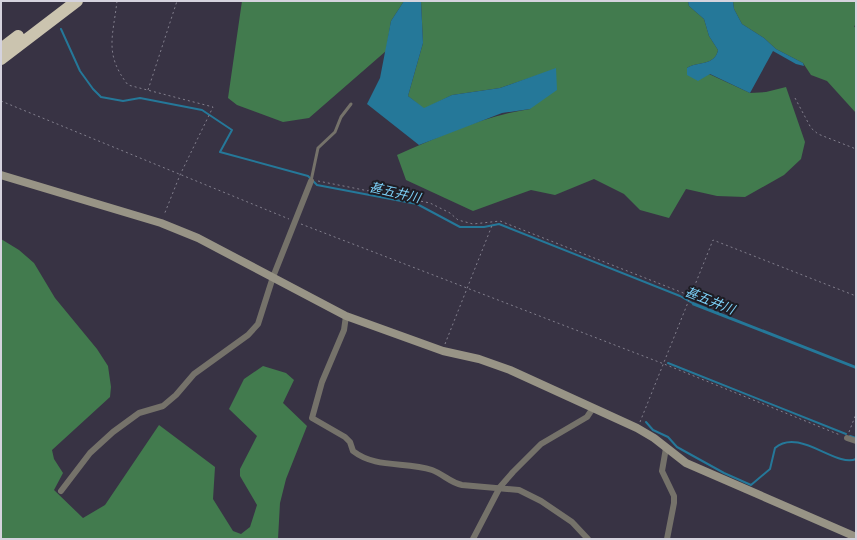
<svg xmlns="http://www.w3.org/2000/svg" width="857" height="540" font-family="Ubuntu,'Noto Sans JP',sans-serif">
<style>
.forest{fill:#427b4e}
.water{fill:#257899}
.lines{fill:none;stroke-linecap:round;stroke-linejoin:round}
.stream{stroke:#257899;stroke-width:2}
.path{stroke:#827f8d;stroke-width:1;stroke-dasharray:2 3;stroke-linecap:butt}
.lane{stroke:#75726a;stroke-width:3}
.street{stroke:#75726a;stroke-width:6}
.secondary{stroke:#989486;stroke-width:8}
.highway{stroke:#cbc4af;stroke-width:12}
.labels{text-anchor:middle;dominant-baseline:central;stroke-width:4;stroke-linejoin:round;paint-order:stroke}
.water-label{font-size:13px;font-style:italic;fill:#7ccff6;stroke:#1e1d24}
</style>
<rect width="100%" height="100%" fill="#383344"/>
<path class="forest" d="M242,1H404L391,21L386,51L309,118L283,122L237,105L228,98Z
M421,1H688L689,6L704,19L709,36L718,50C715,66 698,61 687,68L700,79L709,74L750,93L766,92L786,87L805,142L801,159L784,175L745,197L717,196L686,189L669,218L640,210L624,194L594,179L555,195L531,190L473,211L406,180L397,155C441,136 484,116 530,109L556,69L500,88L452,95L424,109L408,96L423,43Z
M733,1H856V25L854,26L856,29V113L827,81L811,75L803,63L776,49L764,38L742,24L734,9Z
M1,239L19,250L34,263L55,298L97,349L108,366L111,387L110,397L52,450L54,459L63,473L54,490L83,518L105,505L159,425L215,467L213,499L233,531L241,534L250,527L257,505L240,476V469L257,436L229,409L244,379L263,366L286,373L294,380L283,403L307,426L286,479L280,503L278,539H1Z"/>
<path class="water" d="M404,1H421L423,43L408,96L424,108L452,95L500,88L556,68L557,90L530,109L502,113L419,145L367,104L380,78L391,21Z
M688,1H733L734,9L742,24L764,38L776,49L803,63L804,66L796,64L773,51L750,93L710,74L698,81L687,75V68C698,61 715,66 718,50L709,36L704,19L689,6Z
M693,302L856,366V369L692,305Z"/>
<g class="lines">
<path class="stream" d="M61,29L80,71L93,89L101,97L123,101L140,98L202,110L232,130L220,152L308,176L317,185L417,204L460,227H484L499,224L680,296L694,304
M668,363L846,434
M646,422L653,430L668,437L677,447L724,473L751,485L770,469L775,448C799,427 836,468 856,459
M850,436L856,438"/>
<path class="path" d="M94,1H96
M117,1C113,37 104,54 128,85L213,107L180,175L164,215
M148,90L177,1
M795,98L811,128L818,134L856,149
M1,101L289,219
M318,181L430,203L450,213L458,220L473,224L500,221L691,296
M301,224L664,364L840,435
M445,344L493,223
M640,422L713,240L856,296
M849,432L856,414"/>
<path class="lane" d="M311,181L318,148L335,132L341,117L351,104"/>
<path class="street" d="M346,316L344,330L322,382L312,418L345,437L350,442L353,451C376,469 406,461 432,470C443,474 451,483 462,485L519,490L541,501L572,522L588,539
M847,438L856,441
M666,448L662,471L674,496V503L667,539
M61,491L90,453L113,432L139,413L163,406L176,395L194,374L248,335L258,324L273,277L311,181
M473,539L500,487L513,472L541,444L587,417L593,408"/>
<path class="secondary" d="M1,175L161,223L198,238L346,316L443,351L479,359L510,370L637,428L654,438L686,463L856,537"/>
<path class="highway" d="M1,49L18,36
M1,59L77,1"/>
</g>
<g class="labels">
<g class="water-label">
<text transform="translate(395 192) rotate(13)">甚五井川</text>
<text transform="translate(710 300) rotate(22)">甚五井川</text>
</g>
</g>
<rect width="857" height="540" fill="none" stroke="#d5d3de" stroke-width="4"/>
</svg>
